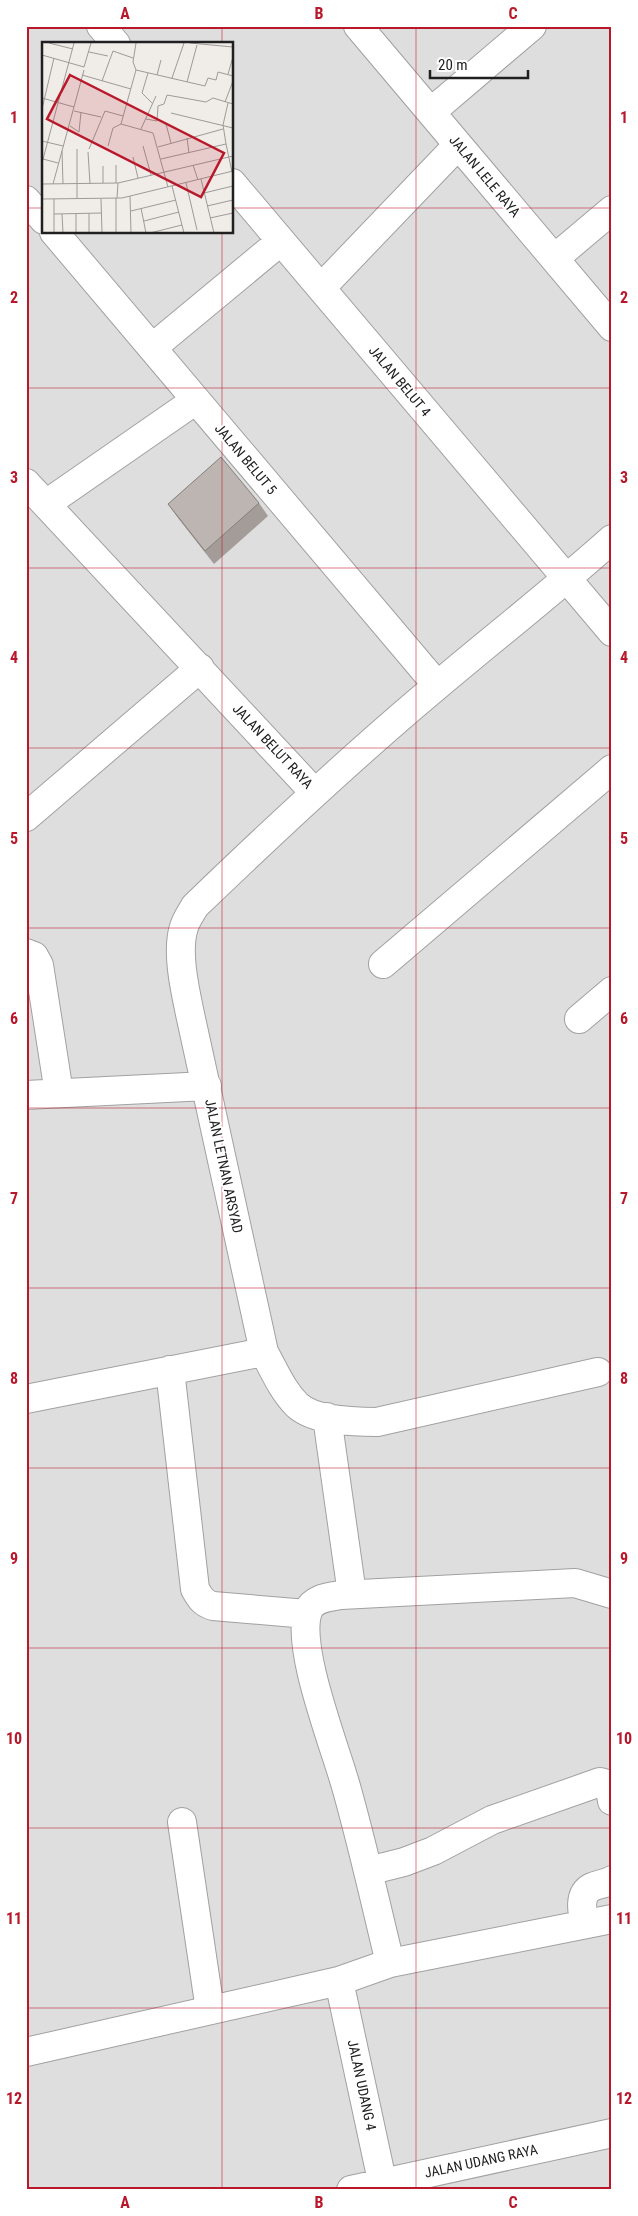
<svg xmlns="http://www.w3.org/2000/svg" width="638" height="2216" font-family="'Roboto Condensed',sans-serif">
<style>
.residential{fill:#dedede;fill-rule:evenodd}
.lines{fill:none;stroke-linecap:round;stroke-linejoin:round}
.minor-casing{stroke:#a1a1a1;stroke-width:30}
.minor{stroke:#fff;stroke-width:28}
.wall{fill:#a39c98}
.building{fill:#bdb5b1;stroke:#847f7c}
.grid{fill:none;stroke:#b9182a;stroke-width:1;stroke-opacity:0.55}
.labels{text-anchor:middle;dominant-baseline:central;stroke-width:4;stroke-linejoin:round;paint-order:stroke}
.street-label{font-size:14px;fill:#202020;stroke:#fff}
.inset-road{fill:none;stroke:#9d9a98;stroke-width:1}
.view{fill:#b9182a;fill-opacity:0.15;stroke:#b9182a;stroke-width:2.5}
.inset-edge{fill:none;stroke:#202020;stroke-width:2.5}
.neatline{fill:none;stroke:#b9182a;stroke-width:2}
.grid-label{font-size:16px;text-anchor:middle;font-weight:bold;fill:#b9182a}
</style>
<rect width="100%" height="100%" fill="#f0ece8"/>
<path class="residential" d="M26,26H612V2190H26ZM44,44H232V232H44Z"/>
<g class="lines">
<g class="minor-casing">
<path id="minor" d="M101,26L116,44
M358,26L612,327
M431,112L532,26
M232,183L612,632
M26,200L44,220
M54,232L437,685
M555,258L612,210
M321,288L458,145
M152,348L281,241
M26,483L314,792
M46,504L196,400
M26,817L200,668
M26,953L34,956L39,965L59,1093
M383,964L612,769
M579,1019L612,991
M26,1095L207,1086
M170,1370L195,1589C200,1598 203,1603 213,1606L307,1614
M598,1372L377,1422C355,1422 314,1421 297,1405C282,1390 274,1370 264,1352L190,1014C185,990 176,951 184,927C186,920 191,913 195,906C274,830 354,755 438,685C496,636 555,590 612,539
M26,1399L264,1352
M327,1417L352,1594
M182,1822L210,2010
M368,1871L404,1862L433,1851L492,1820L600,1782L607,1784L610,1788L612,1801
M585,1924C582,1912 578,1894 592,1887C598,1884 606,1884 612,1880
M390,1963C376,1905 363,1847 347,1790C336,1749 295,1648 308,1611C313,1598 329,1597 341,1595L575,1583L612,1594
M339,1981L384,2190
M26,2052L339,1981L390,1963L612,1919
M351,2190L612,2133"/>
</g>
<use href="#minor" class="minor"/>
</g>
<path class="wall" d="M259,503L268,516L214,564L178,518L168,504Z"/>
<path class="building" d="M221,457L259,503L205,551L168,504Z"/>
<path class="grid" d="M222,26V44M416,26V2190M26,208H44M232,208H612M222,232V2190M26,388H612M26,568H612M26,748H612M26,928H612M26,1108H612M26,1288H612M26,1468H612M26,1648H612M26,1828H612M26,2008H612"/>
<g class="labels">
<g class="street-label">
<text transform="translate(485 176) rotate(50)">JALAN LELE RAYA</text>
<text transform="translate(400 381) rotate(50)">JALAN BELUT 4</text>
<text transform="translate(246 459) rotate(50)">JALAN BELUT 5</text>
<text transform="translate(273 746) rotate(47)">JALAN BELUT RAYA</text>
<text transform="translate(224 1166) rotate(78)">JALAN LETNAN ARSYAD</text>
<text transform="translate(362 2085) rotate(78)">JALAN UDANG 4</text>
<text transform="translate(481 2161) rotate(-12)">JALAN UDANG RAYA</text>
</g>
</g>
<g transform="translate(42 42)">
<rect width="191" height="191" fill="#f0ece8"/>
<path class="inset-road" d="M7,1L31,7M148,1L191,5M47,10L66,14M0,13L42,25L49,1M94,28L163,44L166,36L174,38L176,30L191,34M106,31L100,51L111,62M186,32L191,15M40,33L89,47M115,33L119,18M130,36L142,1M60,39L71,9L91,16M145,40L155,3M0,56L32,65M183,60L191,39M0,67L12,16M32,69L59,75M129,71L191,86M104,77L115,79L116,64L122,62L125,53L164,60L171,56L191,62M79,82L111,91L126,145M79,82L94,28L91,20L94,1M124,82L129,101M28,84L37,90L39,70M99,87L114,54M145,96L147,111M0,99L21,104M184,102L181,83L186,61M66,104L71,86L79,82M101,104L109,133M116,105L181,87M35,107V157M47,107L63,69L81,74M20,109L21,142M46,110L48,142M91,115L96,136M1,117L16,121M119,117L184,102L190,130M0,121L32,1M74,123V141M151,123L156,138M61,124V141M159,137L172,191M144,141L155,188M0,142L76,141L191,114M11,142L42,28M130,144L142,191M162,151L191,144M88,154L89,191M74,156V191M75,156L76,141M0,157L80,156L191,129M12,157V191M59,157L60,191M165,164L191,158M99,166L104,191M89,169L134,158M47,171V191M12,172L60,171M20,172L21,191M168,176L191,171M102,179L137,170M34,191V171M108,191L140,183"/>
<path class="view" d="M28,33L182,111L159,155L5,77Z"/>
<rect width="191" height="191" class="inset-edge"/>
</g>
<rect width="638" height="2216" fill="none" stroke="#ffffff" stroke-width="55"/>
<path d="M430 70v8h98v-8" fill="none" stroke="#202020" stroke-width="2.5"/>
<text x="438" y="70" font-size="15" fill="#202020" stroke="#ffffff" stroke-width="4" paint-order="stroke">20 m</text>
<rect x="28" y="28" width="582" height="2160" class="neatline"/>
<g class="grid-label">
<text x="125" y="19">A</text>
<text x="319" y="19">B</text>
<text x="513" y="19">C</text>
<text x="14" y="123">1</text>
<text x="624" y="123">1</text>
<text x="14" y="303">2</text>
<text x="624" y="303">2</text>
<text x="14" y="483">3</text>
<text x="624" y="483">3</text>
<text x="14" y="663">4</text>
<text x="624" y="663">4</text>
<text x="14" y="844">5</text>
<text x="624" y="844">5</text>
<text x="14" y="1024">6</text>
<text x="624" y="1024">6</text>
<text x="14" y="1204">7</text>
<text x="624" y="1204">7</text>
<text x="14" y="1384">8</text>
<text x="624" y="1384">8</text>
<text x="14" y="1564">9</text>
<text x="624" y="1564">9</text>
<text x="14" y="1744">10</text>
<text x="624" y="1744">10</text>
<text x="14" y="1924">11</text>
<text x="624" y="1924">11</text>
<text x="14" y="2104">12</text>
<text x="624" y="2104">12</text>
<text x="125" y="2208">A</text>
<text x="319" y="2208">B</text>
<text x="513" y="2208">C</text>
</g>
</svg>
